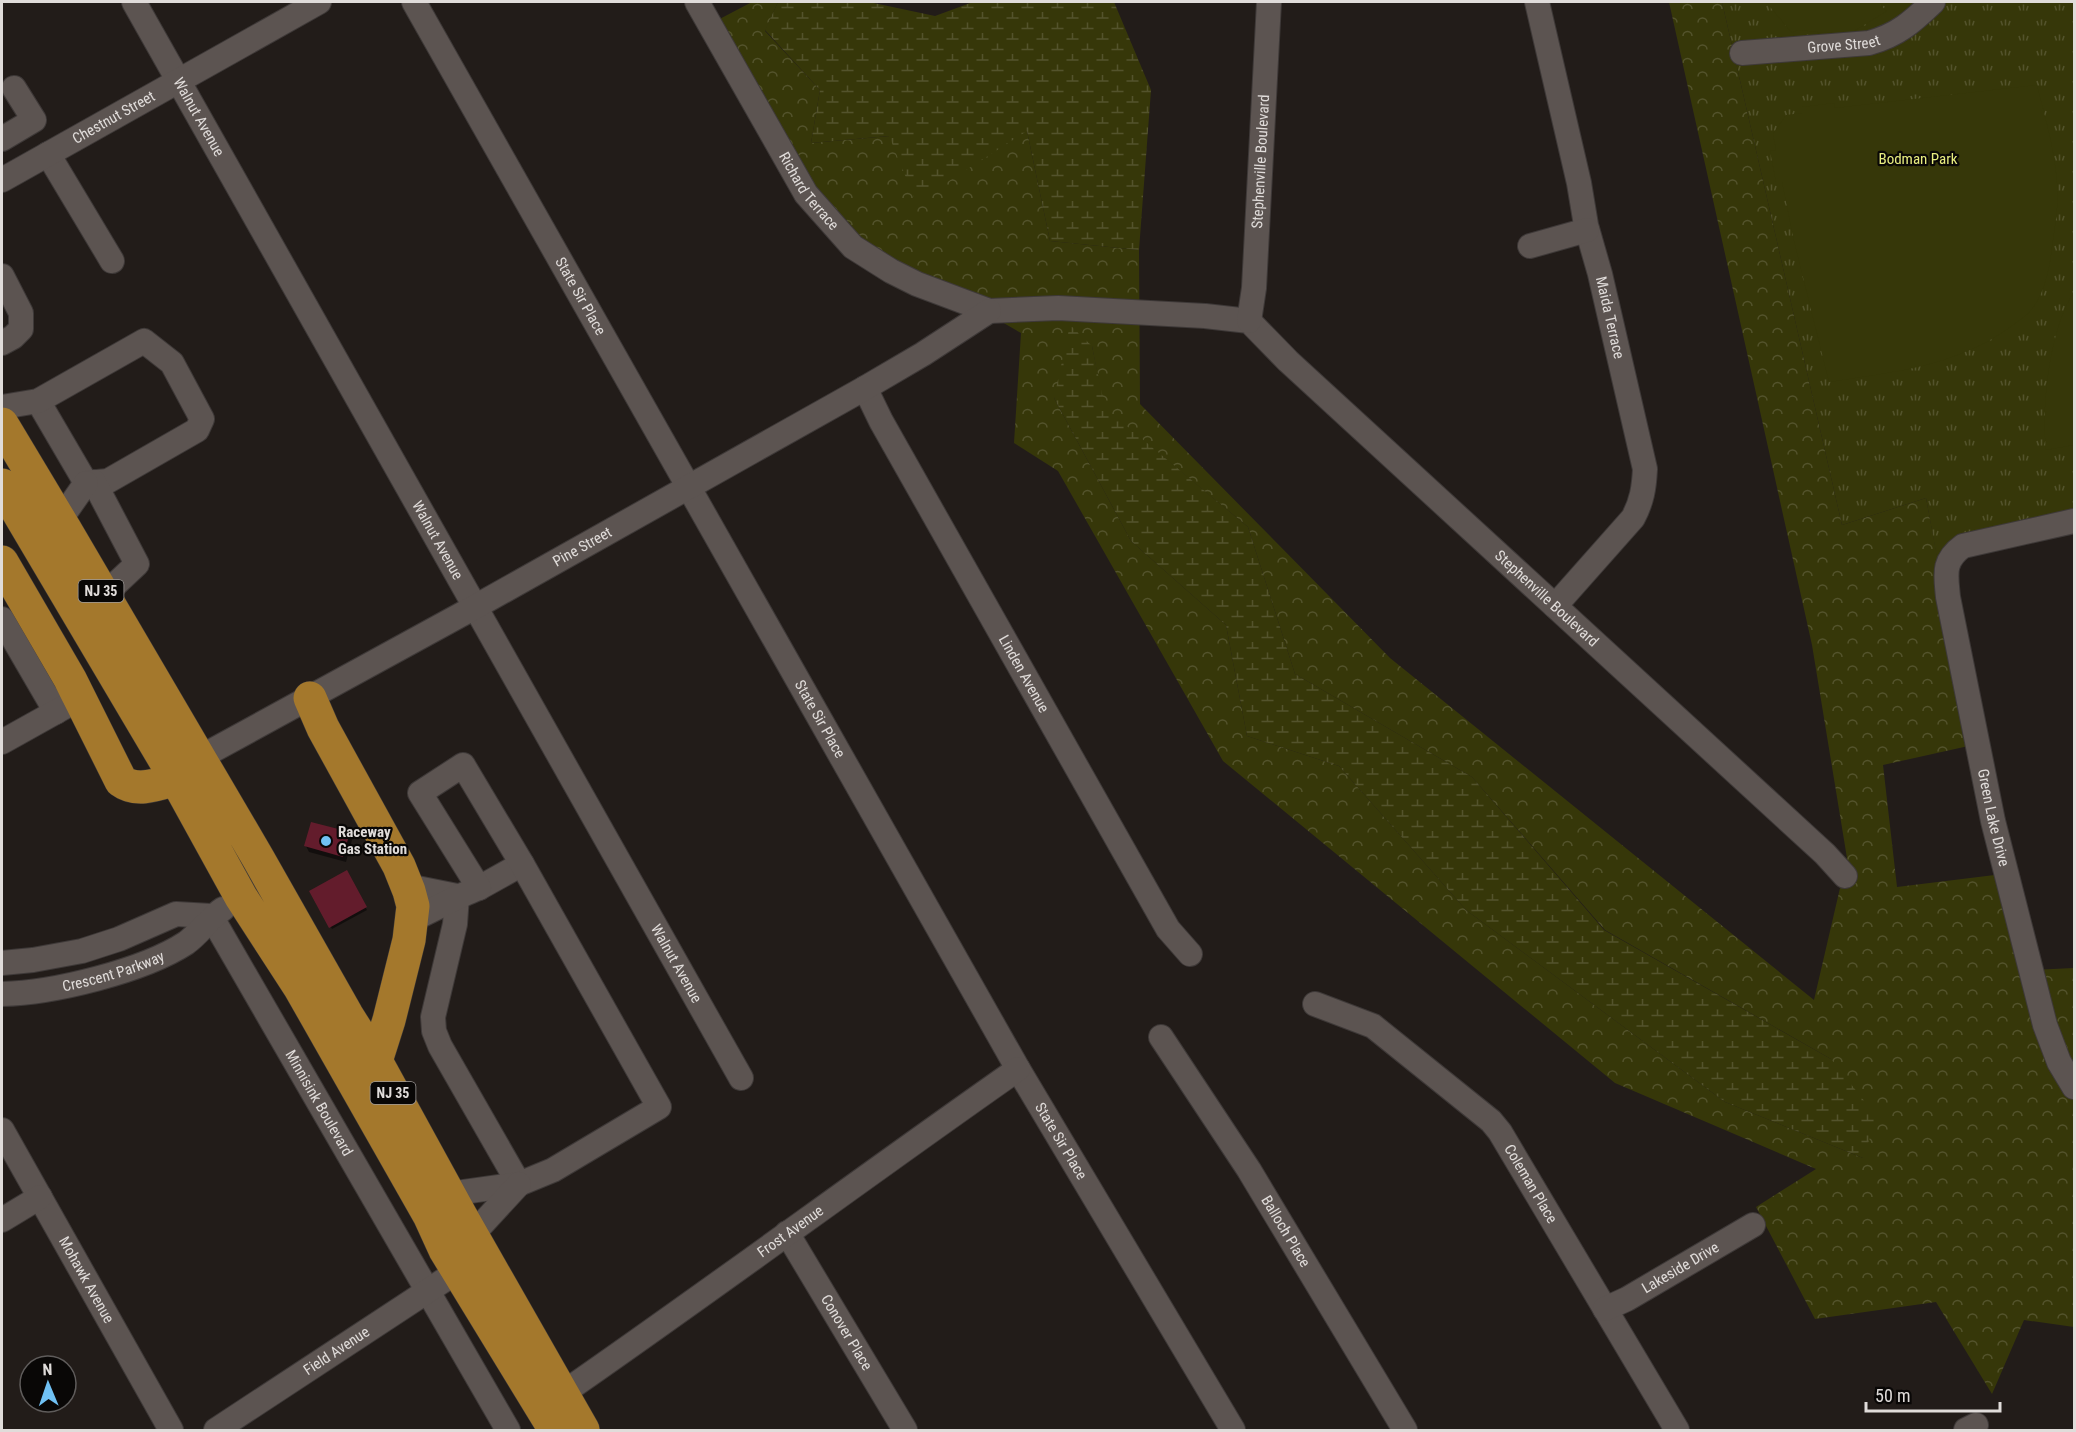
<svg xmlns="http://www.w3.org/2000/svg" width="2076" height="1432" font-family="'Roboto Condensed',sans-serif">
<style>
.forest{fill:url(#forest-crowns);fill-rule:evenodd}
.wetland{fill:url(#wetland-marsh)}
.park{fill:url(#park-tufts)}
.pitch{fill:#363709}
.shadow{fill:#0007}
.building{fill:#631c2c}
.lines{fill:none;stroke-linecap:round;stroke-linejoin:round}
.minor-casing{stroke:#3e3938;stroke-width:26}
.highway-casing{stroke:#3e3938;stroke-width:34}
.minor{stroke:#5c5451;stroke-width:24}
.highway{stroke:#a4782c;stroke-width:33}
.poi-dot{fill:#70c1f4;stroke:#090706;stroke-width:2}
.labels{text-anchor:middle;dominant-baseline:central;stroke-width:4.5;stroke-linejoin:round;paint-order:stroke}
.shield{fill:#090706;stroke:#a09c9a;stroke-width:1.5}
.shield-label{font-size:14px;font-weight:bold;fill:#e0dcda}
.street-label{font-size:15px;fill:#e0dcda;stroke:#090706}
.park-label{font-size:15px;fill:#e8ed80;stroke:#090706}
.poi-label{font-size:15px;font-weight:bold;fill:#e0dcda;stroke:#090706;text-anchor:start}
</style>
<defs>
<pattern id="forest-crowns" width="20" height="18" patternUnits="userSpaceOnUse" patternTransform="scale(1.5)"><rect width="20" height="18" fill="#363709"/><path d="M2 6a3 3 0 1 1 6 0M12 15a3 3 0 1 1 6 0" fill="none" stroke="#53532c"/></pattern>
<pattern id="wetland-marsh" width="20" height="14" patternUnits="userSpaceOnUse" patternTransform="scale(1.5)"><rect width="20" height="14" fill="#363709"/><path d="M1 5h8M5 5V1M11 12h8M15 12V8" fill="none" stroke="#53532c"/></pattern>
<pattern id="park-tufts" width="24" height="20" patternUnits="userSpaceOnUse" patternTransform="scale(1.5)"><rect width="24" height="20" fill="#363709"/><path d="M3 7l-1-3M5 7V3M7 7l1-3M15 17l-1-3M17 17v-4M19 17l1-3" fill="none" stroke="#53532c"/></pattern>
</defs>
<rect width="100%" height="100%" fill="#221c19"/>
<path class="forest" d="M752,2H778L765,31L820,90L811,143L890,136L1027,131L1050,241L1139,250L1140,404L1390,658L1814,1000L1847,858L1812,645L1669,2H1722L1842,525L1926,498L1973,745L1883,765L1897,887L2011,873L2033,970L2074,968V1327L2024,1320L1992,1394L1936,1302L1815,1319L1756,1207L1816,1169L1615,1083L1223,761L1058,471L1014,443L1021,333L840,229L712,23ZM1092,346L1104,408L1248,527L1295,674L1472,777L1605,930L1831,1059L1863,1158L1725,1102L1466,910L1339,766L1247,736L1226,625L1131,541L1054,398Z"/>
<path class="wetland" d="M778,2H869L935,16L973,2H1114L1151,90L1139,250L1050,241L1027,131L916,202L889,136L811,143L820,90L765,30Z
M1070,325L1092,346L1105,408L1248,527L1295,674L1472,777L1604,930L1831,1059L1877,1117L1863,1158L1725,1102L1466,910L1339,766L1247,736L1226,625L1131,541L1054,398Z"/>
<path class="park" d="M1722,2H2074V525L1937,558L1926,498L1842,525Z"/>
<path class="pitch" d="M1766,2H1882L1880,5L1887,11L1846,36L1843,32L1828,33L1797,30L1792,33Z
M2037,85C2045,118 2055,150 2057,183C2059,204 2055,226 2052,247C2050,265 2046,287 2036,303C2031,312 2022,319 2013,325C1959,366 1894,372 1829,382L1794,241L1782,182H1776L1770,151L1776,150L1773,134L1786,115L1802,113V107L1834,103L1835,108Z
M2074,292V445L2046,450C2041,407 2050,327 2074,292Z"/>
<path class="shadow" d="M349,834L352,840L346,862L309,852L306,846Z
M346,872L367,910L332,929L311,892Z"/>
<path class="building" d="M311,822L350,832L343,857L304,846Z
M347,870L367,907L329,928L309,891Z"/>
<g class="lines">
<g class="minor-casing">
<g id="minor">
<path id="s1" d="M134,2L741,1078"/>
<path id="s2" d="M414,2L1018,1069L1233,1430"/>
<path id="s3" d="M697,2L806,194L853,247L891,271L917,284L989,311L1058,308L1205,316L1249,321L1288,361L1825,854L1845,876"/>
<path id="s4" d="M1537,2L1579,183L1586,225L1600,274L1645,469C1644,488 1642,501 1633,518L1555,606"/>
<path id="s5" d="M1742,53L1869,43C1898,35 1912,22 1933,2"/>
<path d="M2,139L34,120L14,88"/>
<path d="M48,154L112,261"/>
<path id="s6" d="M2,180L319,2"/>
<path d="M1530,246L1587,230"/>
<path d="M2,276L21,313V329L13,337L2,343"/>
<path id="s7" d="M1249,321L1254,288L1269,2"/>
<path id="s8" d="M865,388L881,421L1168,929L1190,954"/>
<path d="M38,401L86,483"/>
<path d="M2,407L38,401L144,341L172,363L202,419L197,430L108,481L86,483"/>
<path d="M94,482L137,564L104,595"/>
<path d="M60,520L86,483"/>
<path id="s9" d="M2074,521L1963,546C1942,561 1946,575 1948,597L1993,821L2045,1025L2059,1062L2074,1087"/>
<path d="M2,619L56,712"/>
<path d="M2,742L70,704"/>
<path id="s10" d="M187,769L199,758L475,607L865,388L923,354L989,311"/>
<path d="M407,886L457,896"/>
<path d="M479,888L522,864"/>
<path d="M457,896L455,924L433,1017L434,1031L440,1046L519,1184"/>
<path id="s11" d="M211,916L508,1430"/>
<path d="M411,920C434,910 455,897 479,888L420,793L463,765L522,864L659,1107L553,1170L519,1184L449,1194"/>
<path d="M2,963L33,960L82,951L119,939L176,914L211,916"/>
<path id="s12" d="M2,994C53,993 143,971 186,943C200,933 209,918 223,909"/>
<path id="s13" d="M1315,1004L1373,1026L1491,1121L1500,1132L1677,1430"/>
<path id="s14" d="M1161,1037L1249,1170L1405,1430"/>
<path id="s15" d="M2,1130L171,1430"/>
<path d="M2,1220L40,1197"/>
<path id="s16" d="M787,1233L905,1430"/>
<path d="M472,1235L519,1184"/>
<path id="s17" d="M1605,1309L1627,1299L1753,1225"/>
<path id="s18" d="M563,1393C716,1287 865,1176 1018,1069"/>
<path id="s19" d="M216,1430L458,1271"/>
<path d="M1966,1430L1976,1425"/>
</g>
</g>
<g class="highway-casing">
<path id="highway" d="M2,424L65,529L258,858L347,1015L376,1061L461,1216L583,1430
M2,485L176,779L241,897L300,988L429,1215L445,1250L555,1430
M2,562L70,679L121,781C137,793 159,784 176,779
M310,698L323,728L399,866L409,891L413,906L409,940L389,1020L376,1061"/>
</g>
<use href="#minor" class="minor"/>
<use href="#highway" class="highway"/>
</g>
<circle class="poi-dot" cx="326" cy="841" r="6"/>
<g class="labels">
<g class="shield">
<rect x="78.5" y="580" width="45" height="22" rx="4.5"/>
<rect x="370.5" y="1082" width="45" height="22" rx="4.5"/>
</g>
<g class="shield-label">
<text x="101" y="591">NJ 35</text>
<text x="393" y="1093">NJ 35</text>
</g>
<g class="street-label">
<text stroke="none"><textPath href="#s5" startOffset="102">Grove Street</textPath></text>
<text stroke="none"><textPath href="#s1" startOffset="132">Walnut Avenue</textPath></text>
<text stroke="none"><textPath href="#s6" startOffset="128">Chestnut Street</textPath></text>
<text stroke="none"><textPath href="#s7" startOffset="160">Stephenville Boulevard</textPath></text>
<text stroke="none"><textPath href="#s3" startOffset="220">Richard Terrace</textPath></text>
<text stroke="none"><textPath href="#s2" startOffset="338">State Sir Place</textPath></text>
<text stroke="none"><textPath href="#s4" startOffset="324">Maida Terrace</textPath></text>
<text stroke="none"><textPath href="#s1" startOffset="618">Walnut Avenue</textPath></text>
<text stroke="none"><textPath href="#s10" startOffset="454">Pine Street</textPath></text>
<text stroke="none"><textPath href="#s3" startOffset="1110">Stephenville Boulevard</textPath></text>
<text stroke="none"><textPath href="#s8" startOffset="327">Linden Avenue</textPath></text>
<text stroke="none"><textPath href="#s2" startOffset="824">State Sir Place</textPath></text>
<text stroke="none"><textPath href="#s9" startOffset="396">Green Lake Drive</textPath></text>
<text stroke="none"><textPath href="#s1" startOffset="1104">Walnut Avenue</textPath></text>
<text stroke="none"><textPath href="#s12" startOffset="114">Crescent Parkway</textPath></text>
<text stroke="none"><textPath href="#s11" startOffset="216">Minnisink Boulevard</textPath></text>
<text stroke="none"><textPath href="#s2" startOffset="1310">State Sir Place</textPath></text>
<text stroke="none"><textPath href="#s13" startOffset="288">Coleman Place</textPath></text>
<text stroke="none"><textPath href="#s18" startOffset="279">Frost Avenue</textPath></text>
<text stroke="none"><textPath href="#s14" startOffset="231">Balloch Place</textPath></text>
<text stroke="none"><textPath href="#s17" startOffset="86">Lakeside Drive</textPath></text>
<text stroke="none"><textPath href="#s15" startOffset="172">Mohawk Avenue</textPath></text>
<text stroke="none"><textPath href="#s16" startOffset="116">Conover Place</textPath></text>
<text stroke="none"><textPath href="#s19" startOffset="144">Field Avenue</textPath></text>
</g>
<g class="park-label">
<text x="1918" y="159">Bodman Park</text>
</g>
<g class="poi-label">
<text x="338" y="832">Raceway<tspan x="338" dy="17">Gas Station</tspan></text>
</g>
</g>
<rect width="2076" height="1432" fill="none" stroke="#e0dcda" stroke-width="6"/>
<g transform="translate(48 1384) rotate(358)"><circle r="28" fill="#090706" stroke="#5f5c5b" stroke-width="1.5"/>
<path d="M0-4.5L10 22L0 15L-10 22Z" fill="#70c1f4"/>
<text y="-9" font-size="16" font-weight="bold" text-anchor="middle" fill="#e0dcda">N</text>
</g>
<path d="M1866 1402v9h134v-9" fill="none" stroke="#e0dcda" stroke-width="3"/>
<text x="1875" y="1402" font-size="18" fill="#e0dcda" stroke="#090706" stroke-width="4.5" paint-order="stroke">50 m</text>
</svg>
